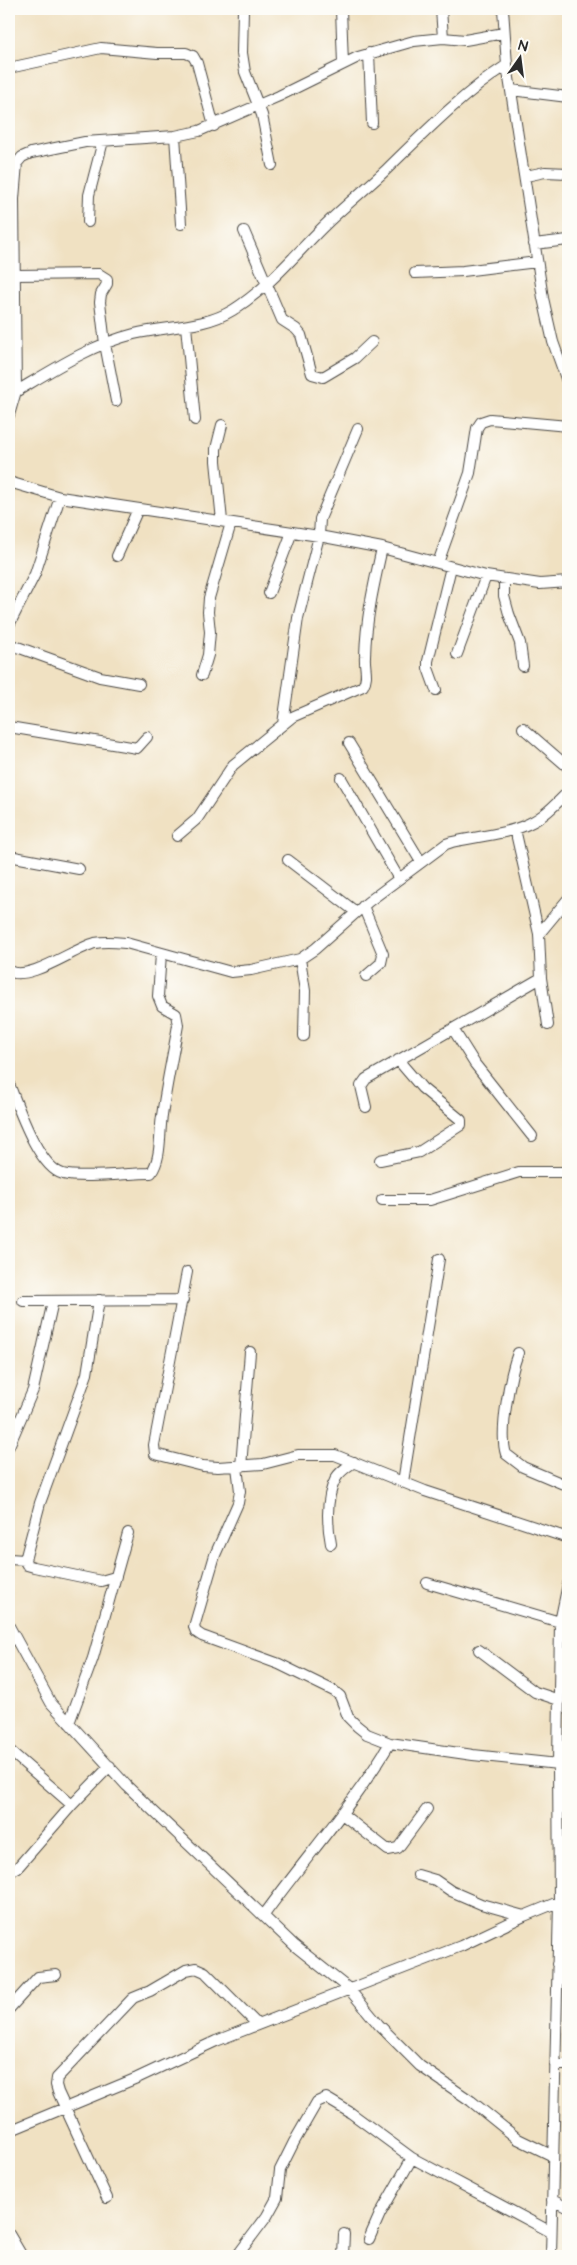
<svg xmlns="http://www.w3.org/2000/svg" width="577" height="2265" font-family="'Architects Daughter',sans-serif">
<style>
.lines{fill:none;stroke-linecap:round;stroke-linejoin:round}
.street-casing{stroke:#494642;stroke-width:12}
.street{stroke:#fff;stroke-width:10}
</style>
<rect width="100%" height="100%" fill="#fdfcf7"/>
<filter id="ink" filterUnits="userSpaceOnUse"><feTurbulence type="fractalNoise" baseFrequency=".02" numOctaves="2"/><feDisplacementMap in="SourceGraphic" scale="10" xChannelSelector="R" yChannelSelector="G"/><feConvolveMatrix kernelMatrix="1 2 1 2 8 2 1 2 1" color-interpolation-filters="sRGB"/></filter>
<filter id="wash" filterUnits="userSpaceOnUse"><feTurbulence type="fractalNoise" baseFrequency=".0096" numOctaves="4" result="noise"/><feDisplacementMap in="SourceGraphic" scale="20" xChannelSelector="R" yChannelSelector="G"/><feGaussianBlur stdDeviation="1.12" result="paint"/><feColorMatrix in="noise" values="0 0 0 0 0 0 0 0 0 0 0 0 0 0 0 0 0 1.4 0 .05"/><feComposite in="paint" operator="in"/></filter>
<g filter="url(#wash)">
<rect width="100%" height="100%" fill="#f0e1c2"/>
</g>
<g filter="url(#ink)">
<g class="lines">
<g class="street-casing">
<path id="street" d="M243,9L242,53L245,72L262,115L272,165
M341,9L343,64
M441,9L443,38
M503,9L507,65L543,298L553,342L568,384
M369,53L372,123
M9,68L101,48L157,53H186L193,56L197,63L214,126
M511,90L568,97
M175,136L181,224
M526,176L545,172L568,173
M88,222L89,195L103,141
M244,231L282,320L296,329L301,335L312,374L323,377L355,358L372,342
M534,244L568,240
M415,273L463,271L537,262
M16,275L99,274L107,279V284L101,294L100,302L105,344L116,401
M186,326L195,420
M12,394C51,371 90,345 134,334C167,326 204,328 233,310C268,288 294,256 322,228C343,207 366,189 387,169C425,132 462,94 507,65
M9,415L16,391L14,199L17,163L22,157L31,153L85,142L175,136L199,131L279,96L358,57L414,41L443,38L465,40L504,33
M9,482L60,497L319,536L382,548L486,576L540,584L568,582
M222,521L216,461V449L222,425
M117,556L138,509
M438,563L470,473L477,428L481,422L490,419L568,426
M504,579V596L509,614L520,643L523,666
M269,593L292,532
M9,625L35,574L60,497
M9,644L100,677L139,684
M457,654L486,576
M202,675L208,655L210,632L208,612L209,598L231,523
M436,690L428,668V661L451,567
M283,724L298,618L319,536L320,519L358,429
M9,727L137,748L147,737
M523,728L568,767
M349,743L421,862
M341,778L399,879
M515,829L539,934L541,978L548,1025
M177,836L197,819L233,765L292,717L363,686C369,676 364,667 365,656C366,618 374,584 382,548
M9,856L79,869
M288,860L356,912
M363,906L383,954L381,963L366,976
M539,934L568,899
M300,959L305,991L304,1036
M9,971C29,982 73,949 95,943C105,941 115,942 126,943L231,972L251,970L300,959L315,949L368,902L446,844L452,842C477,836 505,835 528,824C544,817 556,804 568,792
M453,1029L475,1064L532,1136
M9,1084C18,1106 38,1167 63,1174C82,1179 130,1173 151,1173C162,1158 159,1134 162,1116C166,1086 173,1055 178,1025L176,1014L162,1006L158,996L161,954
M366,1107L361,1086L366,1079L541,978
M380,1160L419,1152L461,1125V1120L422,1088L398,1060
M382,1200H430L519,1172H568
M187,1272L154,1445L155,1454L203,1466L218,1467L263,1464L298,1455H335L425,1491L568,1538
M99,1300L87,1374L40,1503L25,1560L27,1565L34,1567L101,1581L115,1577
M23,1301L183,1300
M518,1353C510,1374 499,1433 506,1454L523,1467L568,1486
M9,1446L33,1390L53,1301
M237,1467L240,1491L238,1503L215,1555L194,1627L196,1632L202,1636L279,1664L334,1691L340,1696L348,1717L357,1726L367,1734L390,1743L473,1755L558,1764
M241,1467L250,1352
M403,1482L439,1259
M331,1544C327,1523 326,1497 336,1478C340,1471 348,1466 354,1462
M9,1559L25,1560
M427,1583L560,1622
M9,1626L51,1703L127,1786L295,1946L349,1989L379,2025L420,2066L471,2101L518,2139L553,2156
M479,1650L535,1692L559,1700
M69,1723L93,1658L128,1533
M9,1750L72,1805
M342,1814L388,1850L398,1848L427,1809
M9,1869L13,1870L18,1867L72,1805L110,1766
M418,1875L435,1880L451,1891L481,1904L524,1916
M264,1915C305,1858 354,1804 390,1743
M557,1964L568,1965
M9,2009L38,1977L56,1975
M555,2065H568
M9,2131L137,2078L216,2041L461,1946L524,1916L568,1898
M107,2198L58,2092L56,2085L57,2078L133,1998L150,1991L186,1970L196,1968L205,1972L257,2024
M552,2200L568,2208
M9,2234L22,2256
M369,2239L380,2214L412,2158
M237,2256L267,2216L277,2198L280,2170L294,2142L317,2102L326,2098L351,2113L412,2158L551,2232
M343,2256L344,2234
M551,2256L559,1902L558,1764L560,1622L568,1584"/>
</g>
<use href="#street" class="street"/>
</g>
</g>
<rect width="577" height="2265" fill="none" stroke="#fdfcf7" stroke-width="30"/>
<g transform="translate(520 58) rotate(14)" stroke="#fdfcf7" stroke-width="4" paint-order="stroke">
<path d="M0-4L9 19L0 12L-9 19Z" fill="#2b2b2b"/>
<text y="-8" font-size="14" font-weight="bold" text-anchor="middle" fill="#2b2b2b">N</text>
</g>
</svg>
